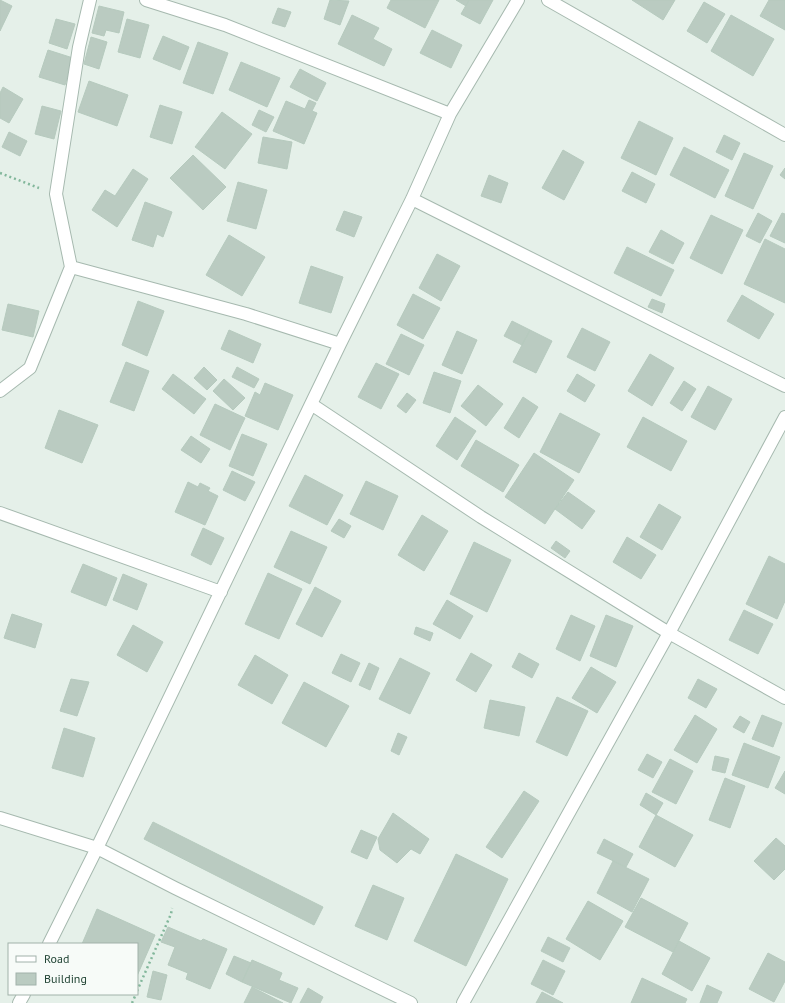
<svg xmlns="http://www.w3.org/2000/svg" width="785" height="1003" font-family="'PT Sans',sans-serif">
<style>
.building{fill:#bacbc1;stroke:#b6cabe}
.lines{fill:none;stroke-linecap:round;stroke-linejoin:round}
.minor-casing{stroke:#a6b9af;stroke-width:14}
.tertiary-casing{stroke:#a6b9af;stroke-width:14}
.path{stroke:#82b79b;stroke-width:2.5;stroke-dasharray:2 3;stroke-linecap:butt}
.minor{stroke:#fff;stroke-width:12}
.tertiary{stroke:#fff;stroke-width:12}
</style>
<rect width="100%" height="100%" fill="#e5f0e9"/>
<path class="building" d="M0,0L12,6L0,31Z
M330,0L349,1L340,25L324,19Z
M391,0H439L425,28L387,8Z
M456,0H469L466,6Z
M469,0H493L480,24L461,14Z
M632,0H675L663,20Z
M769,0H785V30L760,16Z
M704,2L725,14L707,43L687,31Z
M99,6L124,12L119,33L106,30L104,36L92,33Z
M278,8L291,12L285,27L272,23Z
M352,15L379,28L373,39L392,49L384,66L338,44Z
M731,15L774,39L753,76L711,51Z
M56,19L75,24L67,49L49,43Z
M127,19L149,25L140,58L118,52Z
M432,30L462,45L451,68L420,53Z
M163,36L189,47L180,70L153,59Z
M91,37L107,42L99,69L84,64Z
M198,42L228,53L213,94L183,83Z
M48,50L73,58L65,85L39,77Z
M241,62L280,78L267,107L229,90Z
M300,69L326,83L317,101L290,87Z
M89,81L128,95L117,126L78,112Z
M3,87L23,99L9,123L0,118V93Z
M309,100L316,103L312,111L317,113L304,144L273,131L286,101L305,109Z
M160,105L182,112L172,144L150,137Z
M42,106L61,111L54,139L35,134Z
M259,110L274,117L266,132L252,125Z
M222,112L252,134L225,169L195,147Z
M639,121L673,138L656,175L621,158Z
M9,132L27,141L20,156L2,147Z
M724,135L740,143L732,160L716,152Z
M263,137L292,142L287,169L258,163Z
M684,147L729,170L715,198L670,175Z
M563,150L584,162L564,200L542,188Z
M744,153L773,166L753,209L725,196Z
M193,155L226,187L203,210L170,178Z
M785,168V179L780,175Z
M133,169L148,179L117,227L92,210L105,190L115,196Z
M632,172L655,184L646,203L622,191Z
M489,175L508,183L501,203L481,196Z
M238,182L267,190L256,229L227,221Z
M145,202L172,212L163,237L157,234L153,247L132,240Z
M344,211L362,217L354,237L336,230Z
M758,213L772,221L760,243L746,236Z
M782,213L785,214V243L770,236Z
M711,215L743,230L722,274L690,258Z
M661,230L684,243L673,264L649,252Z
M229,235L265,257L242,296L206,275Z
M765,239L785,249V303L744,284Z
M627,247L674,270L661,296L614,273Z
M437,254L460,266L441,301L419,288Z
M311,266L343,277L331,313L299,303Z
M413,294L440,308L423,339L397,325Z
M742,295L774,314L759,339L727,321Z
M652,299L665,304L662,313L648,307Z
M138,301L164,311L147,356L122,345Z
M8,304L39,311L33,337L2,330Z
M512,321L530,330L522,345L504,336Z
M582,328L610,342L595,371L567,357Z
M229,330L261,344L253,363L221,349Z
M530,330L552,341L536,373L513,362Z
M457,331L477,340L462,374L442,365Z
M401,334L424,345L409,375L386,364Z
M650,354L674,368L652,406L628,391Z
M126,362L149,371L134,411L110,402Z
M376,363L399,374L381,409L358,397Z
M204,367L217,380L207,390L194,378Z
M237,367L259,379L254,388L232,377Z
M434,372L461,381L450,413L423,403Z
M173,374L206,399L194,414L162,389Z
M577,374L595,385L585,402L567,391Z
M224,379L245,398L233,410L213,391Z
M684,381L696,389L682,411L670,403Z
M265,383L293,395L278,430L245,416L255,392L260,395Z
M478,385L503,404L486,426L461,406Z
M708,386L732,399L715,430L691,417Z
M407,393L416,400L406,413L397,406Z
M523,397L538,407L519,438L504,428Z
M215,404L245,418L230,450L200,435Z
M59,410L98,425L82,463L45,448Z
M560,413L600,434L579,473L540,452Z
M455,417L476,431L457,460L436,446Z
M643,417L687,441L671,471L627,447Z
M242,434L267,444L253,476L229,466Z
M191,436L210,449L201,463L181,450Z
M476,440L519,465L503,492L461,466Z
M534,453L574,480L545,524L505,497Z
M232,471L255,482L245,501L223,490Z
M305,475L343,495L327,525L289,506Z
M366,481L398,496L383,530L350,514Z
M188,482L198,487L200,483L210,488L208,491L218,496L205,525L175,512Z
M568,492L595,511L582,529L555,509Z
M659,504L681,517L662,550L640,537Z
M422,515L448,531L424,571L398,555Z
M339,519L351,526L344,538L331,531Z
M203,528L224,538L211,565L191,555Z
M291,531L327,547L310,584L274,567Z
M627,537L656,555L641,579L613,562Z
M556,541L570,551L565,558L551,548Z
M474,542L511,560L487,612L450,594Z
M769,556L785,564V601L777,619L746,604Z
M83,564L117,578L106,606L71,592Z
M268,573L302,589L279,639L245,624Z
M123,574L147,584L137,610L113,600Z
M315,587L341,601L322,637L296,624Z
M447,600L473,616L460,639L433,624Z
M744,610L773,624L758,654L729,640Z
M12,614L42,624L35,648L4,638Z
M571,615L595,626L580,661L556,649Z
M606,615L633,626L616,667L590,656Z
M133,625L163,642L147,672L117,655Z
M416,627L433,633L430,641L414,634Z
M471,653L492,665L476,692L456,680Z
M519,653L539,664L532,678L512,667Z
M341,654L360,663L351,682L332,673Z
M255,655L288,675L272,704L238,685Z
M400,658L430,673L410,714L379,699Z
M369,663L379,668L370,690L359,685Z
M591,667L616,682L597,713L572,698Z
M71,679L89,682L77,716L60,711Z
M698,679L717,689L706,708L688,698Z
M304,682L349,706L326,747L282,723Z
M557,697L588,711L567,756L536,742Z
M490,700L525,707L519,736L484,728Z
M695,715L717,729L697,763L674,750Z
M762,715L782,723L773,747L752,739Z
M740,716L750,722L744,733L733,727Z
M64,728L95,738L83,777L52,768Z
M398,733L407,737L399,755L391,751Z
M744,743L780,757L768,788L732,775Z
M647,754L662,762L653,778L638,770Z
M715,756L729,759L725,773L712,770Z
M670,759L693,771L676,804L652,792Z
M785,771V794L775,788Z
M725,778L745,786L730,828L709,820Z
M524,791L539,801L502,858L486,847Z
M646,793L663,803L656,815L640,805Z
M393,813L429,839L420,854L411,849L397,863L380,850L378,839Z
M656,815L693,835L675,867L639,847Z
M153,822L323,907L314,925L144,839Z
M361,830L377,837L367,859L351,852Z
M776,838L785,846V869L774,880L754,861Z
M604,839L633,854L626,867L597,853Z
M456,854L508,879L466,966L414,941Z
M613,861L649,879L632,912L597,893Z
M373,885L404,898L387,940L355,926Z
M641,898L688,923L673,952L625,927Z
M588,901L623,921L600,960L566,939Z
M97,909L155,935L137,976V944H82Z
M168,927L201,941L203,939L227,949L210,989L186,979L188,973L168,965L175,947L161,942Z
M548,937L570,948L563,962L541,951Z
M679,941L710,958L692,991L662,974Z
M768,953L785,962V981L774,1002L749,989Z
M234,956L251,963L242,982L226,974Z
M252,960L282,973L279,980L298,988L291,1003L242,982Z
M543,960L565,971L553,995L531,984Z
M153,971L167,975L161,1000L147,997Z
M642,978L687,999L685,1003H631Z
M707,985L722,992L717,1003H700Z
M252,987L283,1003H244Z
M308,988L323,997L320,1003H300Z
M542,992L563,1003H536Z"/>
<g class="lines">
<g class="minor-casing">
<path id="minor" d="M146,0L225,25L450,114
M548,0L785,135
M412,199L785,386
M71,267L246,314L340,344
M0,391L30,368L71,267L56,194L79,47L90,0
M311,404L481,517L669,633L785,698
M0,513L221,592
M49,944L97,848L340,344L412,199L450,114L518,0
M19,1003L24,994
M463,1003L669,633L785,417"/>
</g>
<g class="tertiary-casing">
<path id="tertiary" d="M0,818L97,848L175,888L411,1003"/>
</g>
<path class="path" d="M0,173L39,188
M137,991L171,914L172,908
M132,1003L136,994"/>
<use href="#minor" class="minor"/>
<use href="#tertiary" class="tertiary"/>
</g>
<rect x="8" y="943" width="130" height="52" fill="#f7fbf8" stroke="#a1b2aa"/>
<rect x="16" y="956" width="20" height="6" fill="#ffffff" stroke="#a1b2aa"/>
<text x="44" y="963" font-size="12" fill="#214434">Road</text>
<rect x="16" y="973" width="20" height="12" fill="#bacbc1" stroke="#a1b2aa"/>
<text x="44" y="983" font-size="12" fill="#214434">Building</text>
</svg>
